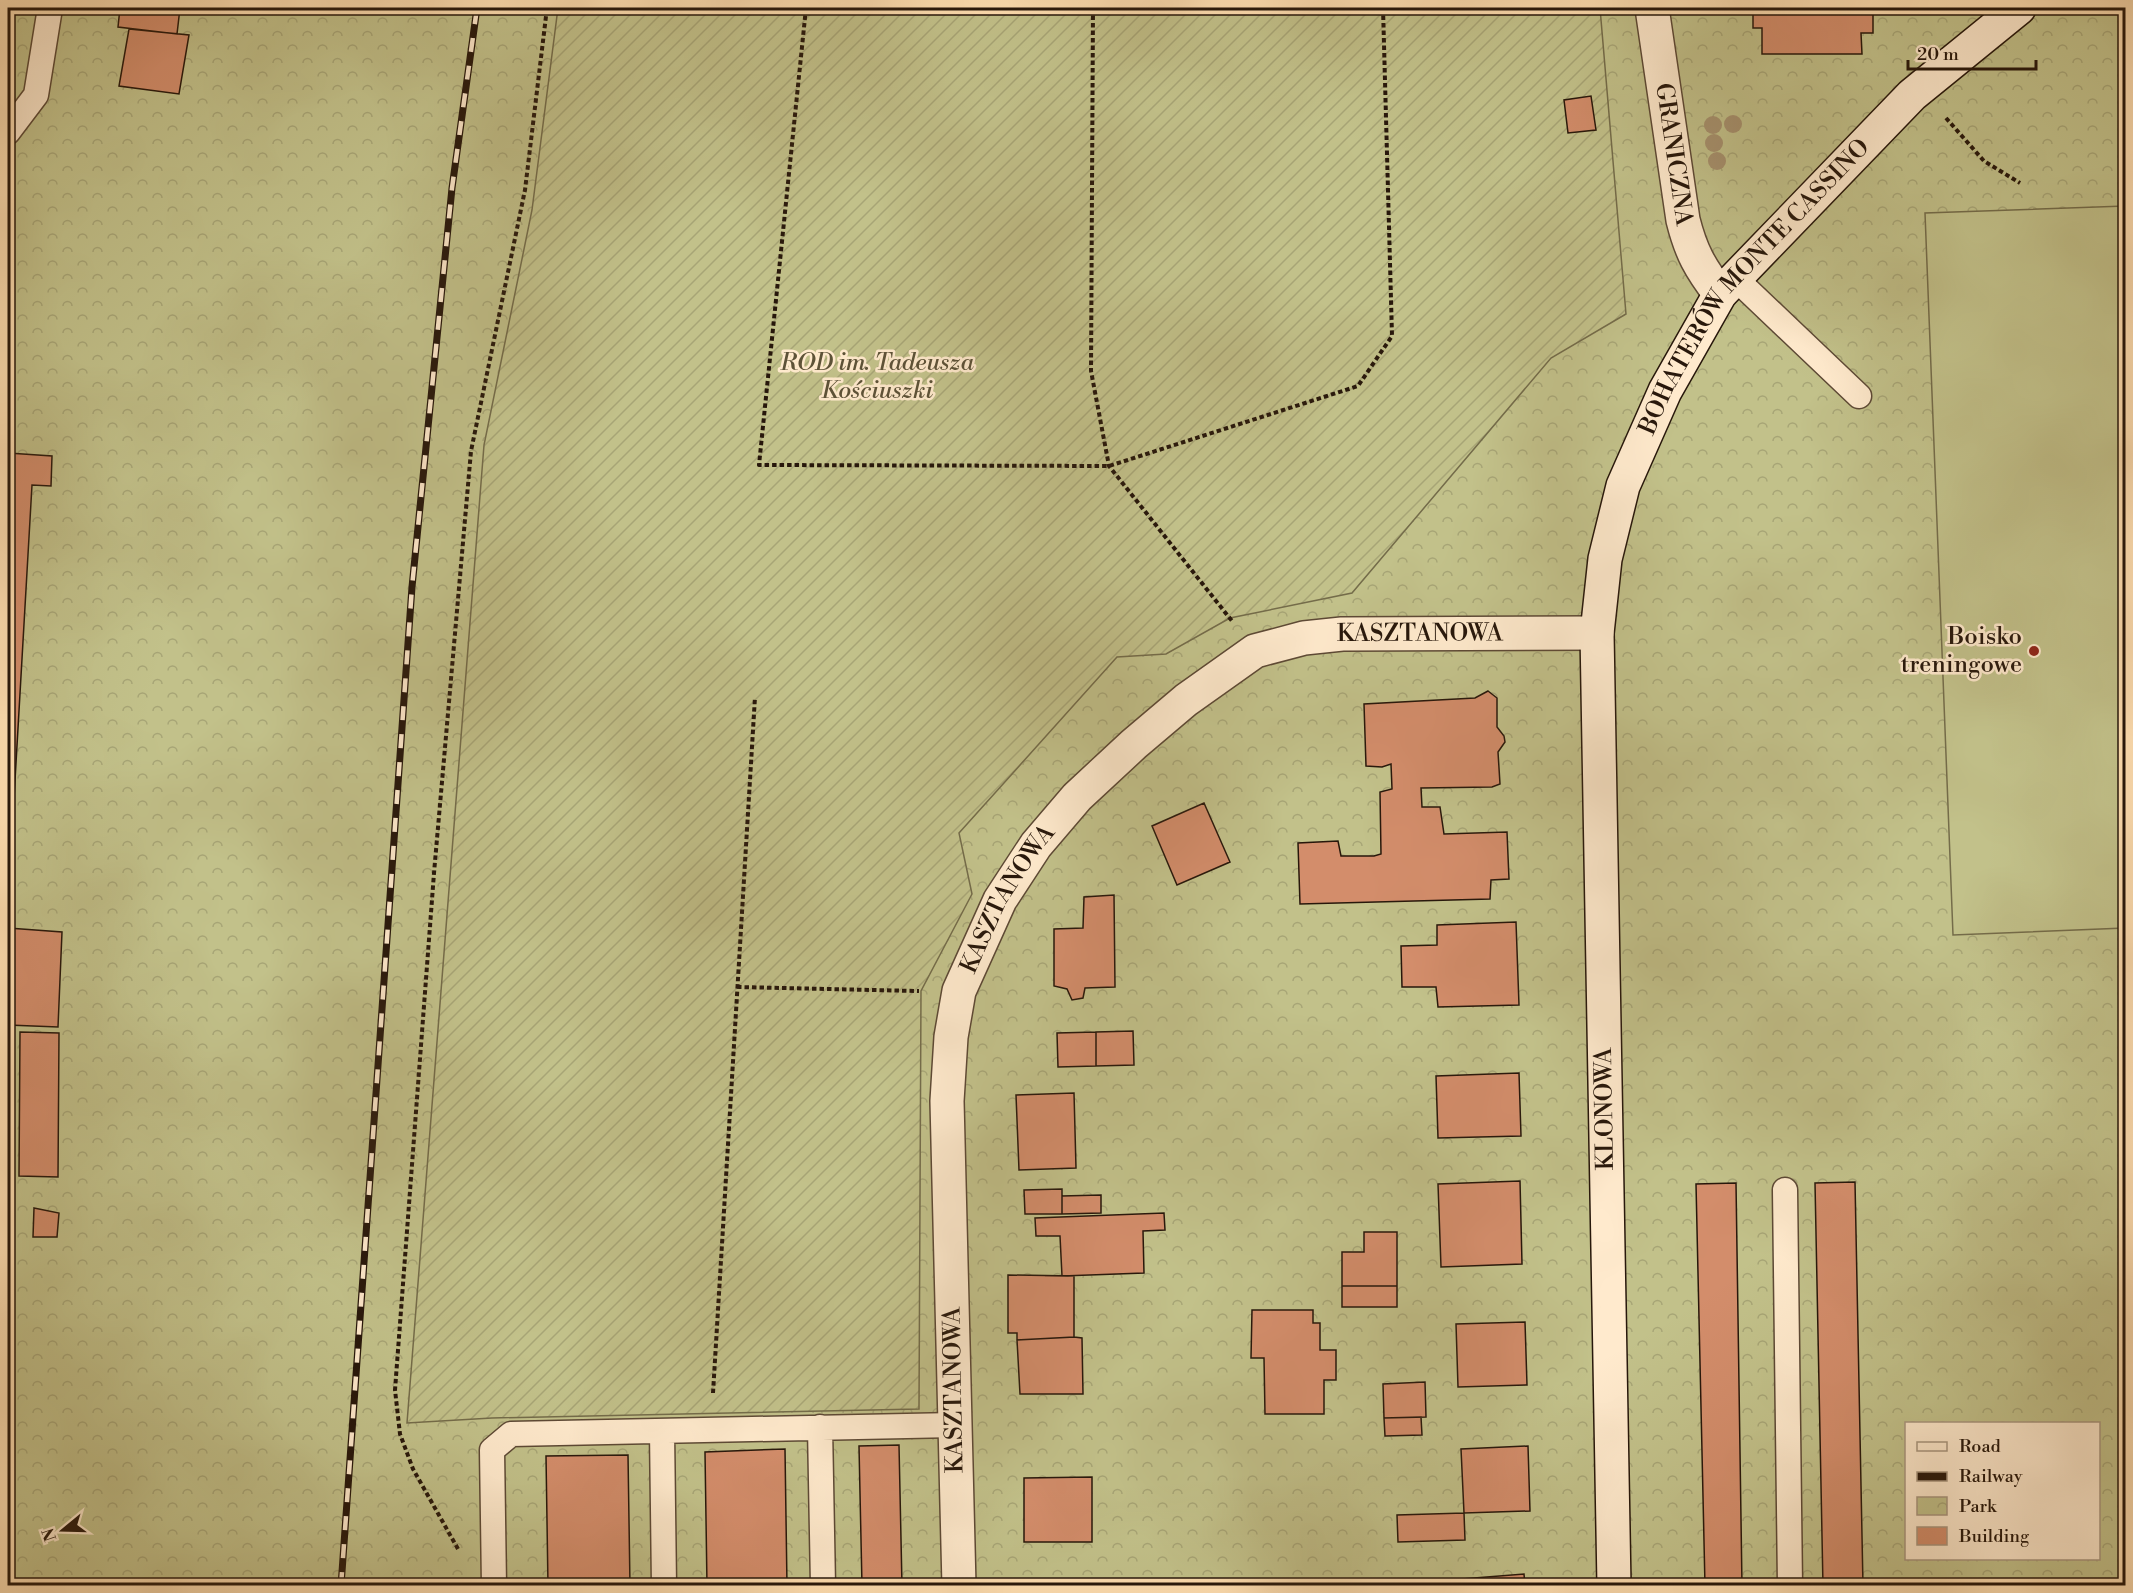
<svg xmlns="http://www.w3.org/2000/svg" width="2133" height="1593" font-family="'Libre Bodoni',serif">
<style>
.park{fill:url(#park-crowns);stroke:#746c4a;stroke-width:1.5;fill-rule:evenodd}
.garden{fill:url(#garden-furrows);stroke:#746c4a;stroke-width:1.5}
.pitch{fill:#c2c18a;stroke:#746c4a;stroke-width:1.5}
.building{fill:#d38d6b;stroke:#27170b;stroke-width:1.5}
.lines{fill:none;stroke-linecap:round;stroke-linejoin:round}
.lane-casing{stroke:#5d4935;stroke-width:27}
.street-casing{stroke:#5d4935;stroke-width:36}
.secondary-casing{stroke:#27170b;stroke-width:36}
.path{stroke:#27170b;stroke-width:4;stroke-dasharray:4.5 3;stroke-linecap:butt}
.lane{stroke:#ffeacd;stroke-width:24}
.street{stroke:#ffeacd;stroke-width:33}
.secondary{stroke:#ffeacd;stroke-width:33}
.rail-casing{stroke:#27170b;stroke-width:7}
.rail{stroke:#ffeacd;stroke-width:4.5;stroke-dasharray:14;stroke-linecap:butt}
.tree{fill:#a6916e}
.poi-dot{fill:#8f2418;stroke:#ffeacd;stroke-width:2}
.labels{text-anchor:middle;dominant-baseline:central;stroke-width:5;stroke-linejoin:round;paint-order:stroke}
.street-label{font-size:24px;fill:#27170b;stroke:#ffeacd}
.park-label{font-size:24px;font-style:italic;fill:#5d5237;stroke:#ffeacd}
.poi-label{font-size:24px;fill:#27170b;stroke:#ffeacd;text-anchor:end}
</style>
<defs>
<pattern id="park-crowns" width="20" height="18" patternUnits="userSpaceOnUse" patternTransform="scale(1.5)"><rect width="20" height="18" fill="#c2c18a"/><path d="M2 6a3 3 0 1 1 6 0M12 15a3 3 0 1 1 6 0" fill="none" stroke="#a7a576"/></pattern>
<pattern id="garden-furrows" width="10" height="10" patternUnits="userSpaceOnUse" patternTransform="scale(1.5)"><rect width="10" height="10" fill="#c2c18a"/><path d="M-1 1l2-2M0 10L10 0M9 11l2-2" fill="none" stroke="#a7a576"/></pattern>
</defs>
<rect width="100%" height="100%" fill="#ffdfb2"/>
<filter id="stains"><feTurbulence type="fractalNoise" baseFrequency=".00333" numOctaves="4"/><feColorMatrix values="0 0 0 0 .2 0 0 0 0 .09 0 0 0 0 .02 0 0 0 .5 -.17"/></filter>
<radialGradient id="worn" r=".72"><stop offset=".6" stop-color="#630" stop-opacity="0"/><stop offset="1" stop-color="#630" stop-opacity=".3"/></radialGradient>
<path class="park" d="M8,8H2125V1585L8,1586ZM1906,1424H2098V1558H1906Z"/>
<path class="garden" d="M558,8H1600L1626,314L1551,358L1352,593L1230,618L1166,654L1117,657L959,833L972,894L921,991L919,1409L492,1418L407,1423L484,445L532,210Z"/>
<path class="pitch" d="M2125,206V928L1953,935L1925,213Z"/>
<path class="building" d="M120,8H180L177,34L118,27Z
M1753,8H1873V33H1861L1862,54H1762V28H1753Z
M129,29L189,35L179,94L119,86Z
M1591,96L1596,130L1568,133L1564,100Z
M8,453L52,456L51,486L32,485L8,902Z
M1488,691L1497,698V727L1504,736L1505,742L1498,752L1500,784L1492,787L1421,788L1422,807H1440L1444,834L1507,832L1509,879L1491,880L1490,899L1300,904L1298,843L1338,841L1341,856H1374L1381,854L1380,792L1392,789L1391,764L1382,767L1366,766L1364,704L1475,698Z
M1204,803L1230,862L1177,885L1152,826Z
M1114,895L1115,987L1085,988L1083,998L1072,1000L1067,989L1054,986V929L1083,928L1084,897Z
M1516,922L1519,1005L1438,1007L1436,987H1402L1401,946L1437,945V925Z
M8,928L62,932L58,1027L8,1025Z
M1133,1031L1134,1065L1096,1066V1032Z
M20,1032L59,1033L58,1177L19,1176Z
M1096,1032V1066L1058,1067L1057,1033Z
M1519,1073L1521,1136L1438,1138L1436,1076Z
M1074,1093L1076,1168L1019,1170L1016,1095Z
M1520,1181L1522,1264L1441,1267L1438,1184Z
M1855,1182L1863,1586H1823L1815,1183Z
M1736,1183L1742,1586H1705L1696,1184Z
M1062,1189V1214H1025L1024,1190Z
M1101,1195V1213L1062,1214V1196Z
M34,1208L59,1213L57,1237H33Z
M1164,1213L1165,1230L1143,1231L1144,1273L1062,1276L1060,1236H1036L1035,1218Z
M1364,1232H1397V1286H1342V1252H1364Z
M1008,1275L1074,1276V1337L1017,1340V1333H1008Z
M1342,1286H1397V1307H1342Z
M1252,1310H1313V1323H1320V1350H1336V1380H1324V1414H1265L1264,1358H1251Z
M1525,1322L1527,1385L1458,1387L1456,1324Z
M1074,1337L1082,1338L1083,1394H1020L1017,1340Z
M1425,1382L1426,1417L1384,1418L1383,1384Z
M1421,1417L1422,1435L1385,1436L1384,1418Z
M899,1445L902,1586H862L859,1446Z
M1528,1446L1530,1511L1464,1513L1461,1449Z
M785,1449L787,1586H707L705,1452Z
M628,1455L630,1586H548L546,1456Z
M1092,1477V1542H1024V1478Z
M1464,1513L1465,1540L1398,1542L1397,1515Z
M1524,1574L1525,1586H1462V1579Z
M1935,1581V1586H1874V1582Z"/>
<g class="lines">
<g class="lane-casing">
<path id="lane" d="M8,132L36,95L50,8
M1735,278L1859,396
M1785,1190L1790,1586
M820,1427L823,1586
M662,1431L664,1586
M494,1586L492,1450L511,1434L955,1425"/>
</g>
<g class="street-casing">
<g id="street">
<path id="s1" d="M1652,8L1683,220C1691,252 1700,268 1720,294"/>
<path id="s2" d="M959,1586L947,1101L951,1037L959,991L1000,900L1036,845L1077,797L1134,744L1186,700L1255,651L1304,638L1342,634L1597,633"/>
</g>
</g>
<g class="secondary-casing">
<g id="secondary">
<path id="s3" d="M1614,1586L1597,633L1605,559L1623,486L1665,391L1720,294L1912,95L2019,8"/>
</g>
</g>
<path class="path" d="M806,8L759,465L1109,466L1358,386L1392,336L1383,8
M1093,8L1091,371L1109,466L1232,621
M1946,118L1984,161L2020,183
M737,987L919,991
M713,1393L755,697
M458,1549L413,1469L400,1434L395,1390L434,873L471,451L525,190L547,8"/>
<use href="#lane" class="lane"/>
<use href="#street" class="street"/>
<use href="#secondary" class="secondary"/>
<g class="rail-casing">
<path id="rail" d="M341,1586L412,587L452,188L477,8"/>
</g>
<use href="#rail" class="rail"/>
</g>
<g class="tree">
<circle cx="1733" cy="124" r="9"/>
<circle cx="1713" cy="125" r="9"/>
<circle cx="1714" cy="143" r="9"/>
<circle cx="1717" cy="161" r="9"/>
</g>
<circle class="poi-dot" cx="2034" cy="651" r="6"/>
<g class="labels">
<g class="street-label">
<text stroke="none"><textPath href="#s1" startOffset="148">GRANICZNA</textPath></text>
<text stroke="none"><textPath href="#s3" startOffset="1344">BOHATERÓW MONTE CASSINO</textPath></text>
<text stroke="none"><textPath href="#s2" startOffset="1222">KASZTANOWA</textPath></text>
<text stroke="none"><textPath href="#s2" startOffset="700">KASZTANOWA</textPath></text>
<text transform="translate(1605 1109) rotate(-91)">KLONOWA</text>
<text transform="translate(954 1390) rotate(-91)">KASZTANOWA</text>
</g>
<g class="park-label">
<text x="877" y="363">ROD im. Tadeusza<tspan x="877" dy="28">Kościuszki</tspan></text>
</g>
<g class="poi-label">
<text x="2022" y="637">Boisko<tspan x="2022" dy="28">treningowe</tspan></text>
</g>
</g>
<rect width="2133" height="1593" fill="none" stroke="#ffdfb2" stroke-width="30"/>
<rect x="9" y="9" width="2115" height="1575" fill="none" stroke="#27170b" stroke-width="3"/>
<rect x="15" y="15" width="2103" height="1563" fill="none" stroke="#27170b" stroke-width="1.5"/>
<rect x="1905" y="1422" width="195" height="138" fill="#ffeacd" stroke="#a9967f" stroke-width="1.5"/>
<rect x="1917" y="1442" width="30" height="9" fill="#ffeacd" stroke="#a9967f" stroke-width="1.5"/>
<text x="1959" y="1452" font-size="18" fill="#27170b">Road</text>
<rect x="1917" y="1472" width="30" height="9" fill="#27170b" stroke="#a9967f" stroke-width="1.5"/>
<text x="1959" y="1482" font-size="18" fill="#27170b">Railway</text>
<rect x="1917" y="1497" width="30" height="18" fill="url(#park-crowns)" stroke="#a9967f" stroke-width="1.5"/>
<text x="1959" y="1512" font-size="18" fill="#27170b">Park</text>
<rect x="1917" y="1527" width="30" height="18" fill="#d38d6b" stroke="#a9967f" stroke-width="1.5"/>
<text x="1959" y="1542" font-size="18" fill="#27170b">Building</text>
<g transform="translate(63 1530) rotate(251)" stroke="#ffeacd" stroke-width="4.5" paint-order="stroke">
<path d="M0-4.5L10 22L0 15L-10 22Z" fill="#27170b"/>
<text y="-9" font-size="16" font-weight="bold" text-anchor="middle" fill="#27170b">N</text>
</g>
<path d="M1908 60v9h128v-9" fill="none" stroke="#27170b" stroke-width="3"/>
<text x="1917" y="60" font-size="18" fill="#27170b" stroke="#ffeacd" stroke-width="4.5" paint-order="stroke">20 m</text>
<rect width="100%" height="100%" filter="url(#stains)"/>
<rect width="100%" height="100%" fill="url(#worn)"/>
</svg>
